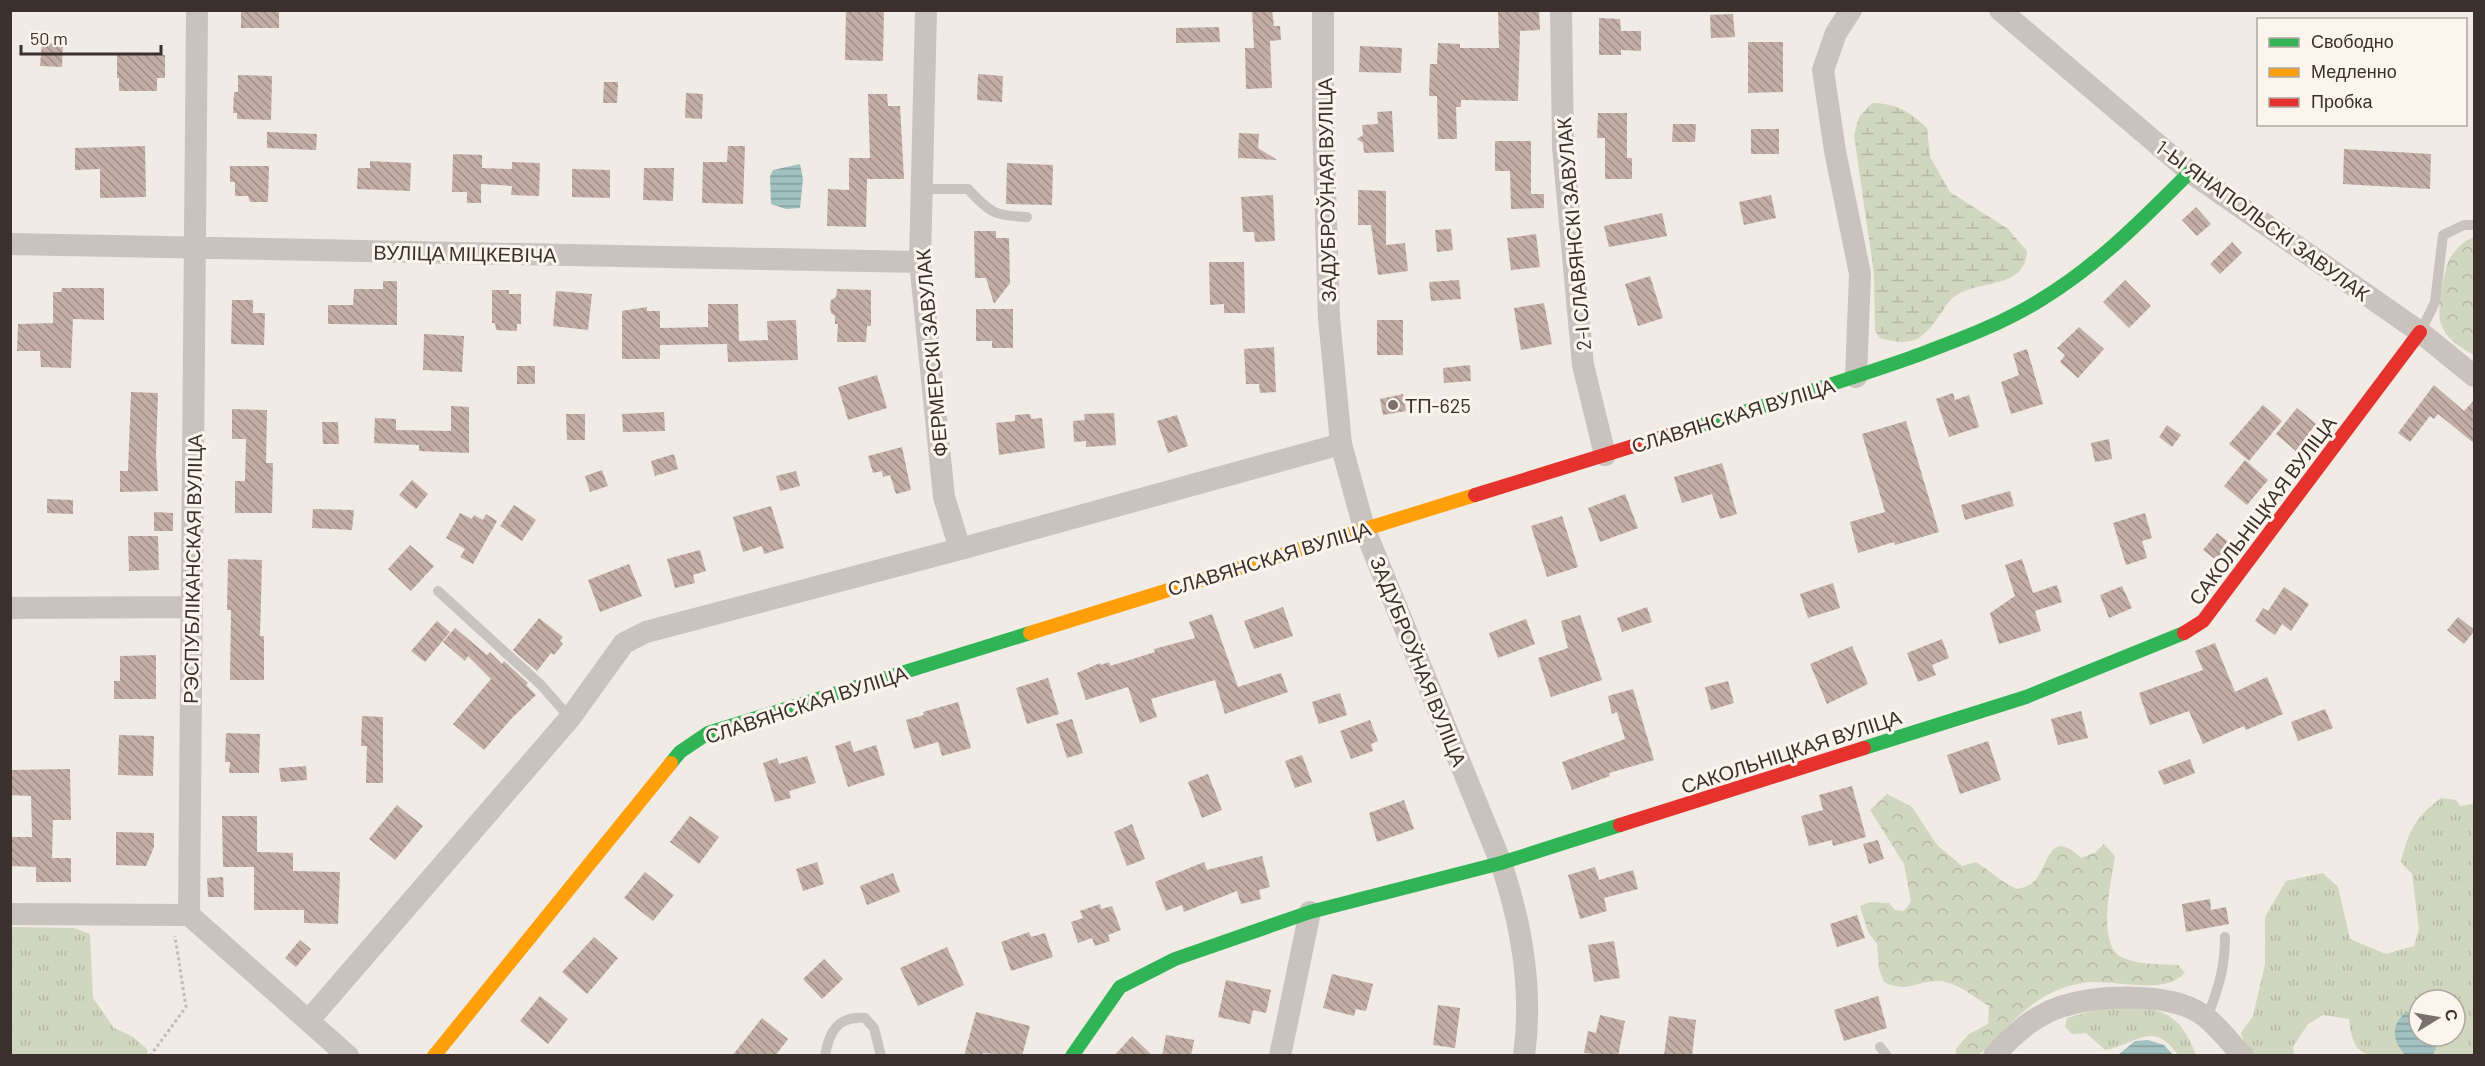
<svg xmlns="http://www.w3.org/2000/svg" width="2485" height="1066" font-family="Barlow,sans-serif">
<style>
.grass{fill:url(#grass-tufts)}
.forest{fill:url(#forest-crowns)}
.wetland{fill:url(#wetland-marsh)}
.water{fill:url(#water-rules)}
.building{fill:url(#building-back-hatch)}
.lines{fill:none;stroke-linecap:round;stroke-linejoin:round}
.path{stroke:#c2bbb6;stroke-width:3;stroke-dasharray:3 3;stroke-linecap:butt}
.lane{stroke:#c9c3be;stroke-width:10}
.street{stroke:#c9c3be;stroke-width:22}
.fast{stroke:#30b455;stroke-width:14}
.slow{stroke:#ff9f0a;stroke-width:14}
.jam{stroke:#e5322d;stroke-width:14}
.poi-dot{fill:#7a716c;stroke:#fbf5ee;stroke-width:2}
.labels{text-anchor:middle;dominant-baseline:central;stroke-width:6;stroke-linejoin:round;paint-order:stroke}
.street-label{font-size:20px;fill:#3b302b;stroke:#fbf5ee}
.poi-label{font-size:20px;fill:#3b302b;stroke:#fbf5ee;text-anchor:start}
</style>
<defs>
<pattern id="grass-tufts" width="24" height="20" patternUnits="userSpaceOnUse" patternTransform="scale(1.5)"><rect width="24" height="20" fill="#d1d6bf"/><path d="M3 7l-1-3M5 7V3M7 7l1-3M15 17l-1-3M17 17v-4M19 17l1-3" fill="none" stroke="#b4b8a4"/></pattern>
<pattern id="forest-crowns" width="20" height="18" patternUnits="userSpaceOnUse" patternTransform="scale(1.5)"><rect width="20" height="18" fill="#d1d6bf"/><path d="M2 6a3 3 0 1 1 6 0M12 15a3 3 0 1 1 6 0" fill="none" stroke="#b4b8a4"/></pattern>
<pattern id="wetland-marsh" width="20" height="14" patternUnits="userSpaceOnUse" patternTransform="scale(1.5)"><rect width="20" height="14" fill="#d1d6bf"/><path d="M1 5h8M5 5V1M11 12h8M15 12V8" fill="none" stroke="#b4b8a4"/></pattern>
<pattern id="water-rules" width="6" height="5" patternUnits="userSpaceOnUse" patternTransform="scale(1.5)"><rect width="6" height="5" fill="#a1c2c1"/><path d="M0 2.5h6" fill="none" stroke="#849e9d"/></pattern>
<pattern id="building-back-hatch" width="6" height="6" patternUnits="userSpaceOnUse" patternTransform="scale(1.5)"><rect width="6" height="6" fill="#c3afa7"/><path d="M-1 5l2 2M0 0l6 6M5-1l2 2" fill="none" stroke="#a08f88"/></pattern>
</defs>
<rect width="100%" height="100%" fill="#f0ebe5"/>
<path class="grass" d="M2441,798L2456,800L2460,806L2474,804V1055H2432L2437,1045L2436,1036H2455V1000H2419V1015L2406,1013C2390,1026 2392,1039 2405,1055C2369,1055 2353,1062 2349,1019L2323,1015L2308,1024L2293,1047L2294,1055H2254L2247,1050L2241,1033L2253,1016L2265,964V917L2286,881L2323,873L2338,887L2350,939L2386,954L2414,946L2419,929L2412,874L2401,862C2408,831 2416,817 2441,798Z
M11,927L74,928L90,934L93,998L114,1028L133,1037L147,1049L148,1054L145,1056L11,1055Z
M2111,1005C2158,1009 2178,1007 2196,1055H2178C2153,1019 2137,1044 2105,1050L2086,1033L2072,1034L2065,1027L2067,1018Z"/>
<path class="forest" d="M2474,237V355C2461,348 2446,339 2441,324C2436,312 2444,270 2450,258C2455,250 2466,239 2474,237Z
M1887,794L1912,807L1937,845L1962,866L1976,862C1992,872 1999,881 2017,889C2021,888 2027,887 2031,884C2050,871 2046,825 2081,858L2096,852L2104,844L2115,856C2112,880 2095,946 2123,958C2141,965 2159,964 2178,965L2185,973C2162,997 2113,978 2082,983C2046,990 2026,1007 2001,1033C1994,1040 1987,1049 1978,1055H1956V1049L1969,1034L1988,1024L1989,1006C1974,997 1957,982 1939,981C1916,980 1909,994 1884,982L1879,969L1877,944L1868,932L1860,906L1870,902L1889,903L1895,910L1904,911L1911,902L1904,864L1870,810Z"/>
<path class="wetland" d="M1872,103C1896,103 1910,112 1927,128L1930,157L1950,192L2008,229L2027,251C2025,290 1980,279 1955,296C1949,300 1945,307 1941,313C1922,341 1913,347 1880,338L1875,331L1874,274L1854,135L1859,117Z"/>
<path class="water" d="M800,164L803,179L800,208L786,209L771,204L770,176L773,170Z
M2406,1012L2419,1015V1036H2436L2437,1045L2433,1055H2405C2392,1039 2390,1026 2406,1012Z
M2148,1040L2164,1045L2173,1055H2118L2135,1041Z"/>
<path class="building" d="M241,10H279V28H241Z
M846,10H884L883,61L845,60Z
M1252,10H1272L1274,26H1280L1281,40L1270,41L1272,88L1246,89L1245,48H1254Z
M1498,10H1539L1540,30L1520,31L1518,101L1461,100V107H1456L1457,139H1438L1437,96H1429L1430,64H1437L1438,43L1460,44V48H1499Z
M1733,14L1735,37L1711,38L1710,15Z
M1599,18L1620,19L1621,31H1641V51L1621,50V55H1599Z
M1219,27L1220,42L1176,43V28Z
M1748,42H1783V92L1748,93Z
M42,43L63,44L62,67L40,66Z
M1360,46L1402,48L1401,73L1359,72Z
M117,54L165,55V78H157V91H119V78H117Z
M978,74L1003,76L1002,102L977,100Z
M238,75L272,76L271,120L237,119V113H233L234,92H238Z
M604,82H618L617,103H603Z
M686,93L703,94L702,119L685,118Z
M868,94H887L888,106H900L904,179H867L866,227L827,226L828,189L849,190V158H870Z
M1392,111L1394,152L1364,153L1363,143L1357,139L1363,135L1362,125L1378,124L1377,112Z
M1598,113H1627V158H1632V179H1605V138H1597Z
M1673,124H1696L1695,142H1672Z
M1751,129H1779V154H1751Z
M267,132L317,134L316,150L267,148Z
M1239,133L1259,134L1258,148L1277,160L1238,158Z
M1495,141H1531V194H1544V208L1511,209L1510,171H1495Z
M145,146L146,197L100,198V169L75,170V148Z
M728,146H745L743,204L702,203L703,162H727Z
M2344,149L2431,154L2430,189L2343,184Z
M453,154L482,155V168L512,169V162L540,163L539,196L511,195L512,186L481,184V203H467V192H452Z
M370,161L411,163L410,191L357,189L358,168H370Z
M1007,163L1053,165L1052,205L1006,204Z
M230,166H269L268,202H250L248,196H235V182H230Z
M644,168H674L673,201L643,200Z
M572,169L610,170V198L572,197Z
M1358,190L1386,191V245L1405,243L1408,271L1378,275L1371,225H1358Z
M1273,195L1275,241L1255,242L1254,232H1243L1241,197Z
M1771,195L1776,218L1744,225L1739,202Z
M2196,207L2211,224L2197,236L2182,220Z
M1662,213L1667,236L1609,247L1604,226Z
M1451,229L1453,250L1437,252L1435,230Z
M974,231H996V238H1009L1010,283L994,304L986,278H975Z
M1536,234L1540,267L1511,270L1507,238Z
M2232,242L2242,253L2220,274L2210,264Z
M1209,262H1244L1245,313H1224V304L1210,305Z
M1650,276L1663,318L1638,326L1625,284Z
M1459,280L1461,299L1431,301L1429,282Z
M2125,280L2151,306L2129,328L2103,302Z
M383,281H397V325L328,324V305H353L354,289H383Z
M62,288H104V320L73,319L71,368L41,367L40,351H17L18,324L53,323V292H61Z
M837,289L871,290V326H867L866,342H837L838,324H835V316L831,313L830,306L831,300L836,297Z
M492,290H509V294H521V324H517V331L496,330L495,323H492Z
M556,291L592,294L588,330L553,326Z
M232,300H253V313H265L264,345L231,344Z
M1544,303L1552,344L1521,350L1514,308Z
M708,304H738L739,341L768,340L767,321L796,320L798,360L728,362L727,344L660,345V359H622V311L647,307V311H660V328L708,327Z
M976,309H1013V348H992V341H976Z
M1377,320H1403V355H1377Z
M2079,327L2104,349L2078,378L2060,362L2065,355L2057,348Z
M424,334L464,336L462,372L423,370Z
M1274,347L1276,392L1260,393L1259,384H1246L1244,349Z
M2027,349L2043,404L2011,414L2001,382L2019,375L2013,354Z
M1470,365L1471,381L1444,383L1443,368Z
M517,366H535V384H517Z
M877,375L887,408L848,420L838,387Z
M2434,385L2464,411L2475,399V444L2438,414L2434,419L2430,416L2410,442L2398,433Z
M131,392L158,393L156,454L158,491L120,492V471H128Z
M1953,393L1955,400L1969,395L1979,427L1949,437L1936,399Z
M1403,394L1406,411L1383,415L1380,399Z
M2263,405L2282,421L2249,461L2229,444Z
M451,406L469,407V453L419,451V445L374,443L375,418L396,419V430L451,431Z
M2297,408L2316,424L2308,434L2310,436L2297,452L2276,434Z
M232,409L267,410L266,463H273L272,513H235V481H245L246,439H232Z
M664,412L665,431L623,432L622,414Z
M1114,413L1116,445L1086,447V441L1074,442L1073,421L1085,420L1084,414Z
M566,414H585V440H567Z
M1030,414L1031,419L1042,418L1045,448L999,455L996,423L1015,421V415Z
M1177,415L1188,446L1168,453L1157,421Z
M1906,421L1939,532L1895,545L1894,542L1858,553L1850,522L1885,512L1862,434Z
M322,422H338L339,444H323Z
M2167,425L2181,435L2172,447L2159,437Z
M2109,439L2112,459L2095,462L2091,443Z
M902,447L911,490L896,494L890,475L883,477L882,471L873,473L868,456Z
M674,454L678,469L655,476L651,461Z
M2245,460L2268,480L2247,505L2224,486Z
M1722,463L1737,514L1720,519L1712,494L1682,503L1674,477Z
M602,470L608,486L590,492L585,476Z
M796,471L800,486L780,491L776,476Z
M412,480L428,494L416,509L399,495Z
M2010,491L2014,506L1965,520L1961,505Z
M1625,494L1638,528L1600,542L1588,508Z
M47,499L73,500V514L47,513Z
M514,505L536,520L522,541L500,526Z
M771,506L784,548L764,554L762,546L743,552L733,517Z
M313,509L354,510L352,530L312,528Z
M154,512L173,513V531H154Z
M460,513L472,519L474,515L483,520L486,514L497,521L473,564L460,557L465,549L446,538Z
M2145,513L2152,538L2142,541L2147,558L2126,565L2113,523Z
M1562,516L1578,567L1547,577L1531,526Z
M2217,533L2230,543L2216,560L2203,550Z
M128,536H158L159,570L129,571Z
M410,545L434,566L411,591L388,569Z
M700,550L706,571L693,575L695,583L675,588L667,559Z
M228,559L262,560L260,636H264V680H230L231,610H227Z
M2022,559L2033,593L2057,585L2062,602L2035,611L2041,631L1999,644L1990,613L2015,596L2005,565Z
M629,564L642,596L600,612L588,580Z
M1833,583L1840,608L1808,618L1800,594Z
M2122,586L2132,608L2109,618L2100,595Z
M2284,587L2309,604L2291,631L2282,624L2275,635L2255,621L2263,608L2268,611Z
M1283,607L1293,636L1254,649L1244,621Z
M1647,607L1652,622L1622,632L1617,618Z
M1212,614L1238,687L1281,673L1288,692L1225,714L1215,680L1151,699L1157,717L1140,723L1128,687L1086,700L1077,673L1100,663L1101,665L1109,662L1110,666L1155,652L1154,649L1195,638L1189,622Z
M1580,615L1602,680L1551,697L1538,658L1568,648L1561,621Z
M2458,617L2475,630L2464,644L2447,630Z
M539,618L563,637L560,641L563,644L554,655L551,653L537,671L513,650Z
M1526,619L1535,644L1498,658L1489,633Z
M437,621L450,632L425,662L411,651Z
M455,628L487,655L490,652L502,664L504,661L528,683L526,685L536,695L512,718L484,750L453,724L491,679L468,656L465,661L443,642Z
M1942,639L1949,658L1932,665L1936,675L1918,682L1907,653Z
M2215,643L2235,692L2267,677L2283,714L2246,730L2244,726L2203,744L2189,711L2150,725L2139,693L2203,670L2195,651Z
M1852,646L1868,684L1827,704L1810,664Z
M156,655V699H114V681H120V656Z
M1048,678L1059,714L1027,724L1016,688Z
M1728,681L1734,703L1711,710L1705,687Z
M1633,689L1654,760L1609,773L1610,776L1572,790L1562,762L1625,739L1617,712L1612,714L1608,696Z
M1340,693L1347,715L1319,724L1312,702Z
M958,702L971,748L942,756L938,742L914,749L906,720L924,715L923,712Z
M2325,709L2333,728L2298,741L2291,722Z
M2081,711L2088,738L2058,745L2051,719Z
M362,716L383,717V783H366L367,746H361Z
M1072,719L1083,753L1067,758L1056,724Z
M1370,720L1378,741L1371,744L1373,751L1351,759L1340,731Z
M226,733L260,734L259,773H229L230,762H225Z
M119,735L154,736L153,776L118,775Z
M850,741L854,752L876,745L885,775L848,787L835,746Z
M1988,741L2001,780L1960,794L1947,755Z
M1302,755L1312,782L1295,788L1285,761Z
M807,756L816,783L789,791L791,798L775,802L763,763L777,758L779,764Z
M2190,759L2195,773L2164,785L2158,771Z
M306,766L307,780L281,782L279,768Z
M70,769L71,820H53L52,858H71V882H36V867L10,866V837H32L31,796L10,795V770Z
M1208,774L1222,810L1202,818L1188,782Z
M1852,786L1866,837L1833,846L1832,840L1809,846L1801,816L1823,810L1819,795Z
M1404,800L1414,829L1377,842L1369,813Z
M397,805L423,826L395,860L369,839Z
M222,816H257V852L293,853V871L340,872L338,924L304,923V910H254V867H223Z
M690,816L719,837L699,864L670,842Z
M1132,824L1145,859L1127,866L1114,832Z
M116,832L154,833V847L146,866L116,865Z
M1878,840L1884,859L1869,864L1863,844Z
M1262,856L1270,887L1259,890L1261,899L1241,904L1237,891L1184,912L1182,905L1166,911L1155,882L1204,862L1207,870Z
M817,862L824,884L803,891L796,869Z
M1595,867L1599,880L1633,870L1638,889L1604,898L1607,911L1580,919L1568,875Z
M645,872L674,895L653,921L624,898Z
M893,873L900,892L867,905L860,886Z
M223,877L224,897H208L207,878Z
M2210,899L2211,910L2226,907L2229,924L2186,932L2182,904Z
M1100,904L1101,909L1112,906L1121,930L1108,935L1110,941L1095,946L1092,938L1078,943L1071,922L1083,918L1080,911Z
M1857,915L1865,938L1837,947L1830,924Z
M1029,932L1031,937L1045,933L1053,957L1011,971L1001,942Z
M594,937L618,958L587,994L562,972Z
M300,940L311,949L296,967L285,958Z
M1614,941L1620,978L1594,982L1588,945Z
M947,947L964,985L918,1006L900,968Z
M824,959L843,979L822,999L803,979Z
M1332,974L1373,984L1366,1011L1356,1009L1354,1016L1323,1008Z
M1226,980L1271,990L1266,1013L1253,1010L1250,1024L1218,1017Z
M540,996L568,1019L548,1044L520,1021Z
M1878,996L1887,1028L1844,1041L1834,1010Z
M1438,1005L1460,1008L1455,1048L1433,1045Z
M976,1012L1030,1026L1022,1056L983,1053L982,1056H964Z
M1600,1015L1625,1021L1618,1056L1584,1053L1588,1031L1596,1033Z
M1669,1016L1696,1020L1692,1056H1664Z
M762,1018L788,1039L775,1056H732Z
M1166,1035L1194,1040L1191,1056H1162Z
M1132,1036L1153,1056H1114Z"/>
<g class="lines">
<path class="path" d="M150,1056L186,1007L175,936"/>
<path class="lane" d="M923,189H968C990,213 995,216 1027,217
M2422,329L2435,302L2443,235L2464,225H2474
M438,591L541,685L570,718
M2207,1018C2218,989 2225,969 2225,937
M1880,1047L1887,1056
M825,1056C829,1031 838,1016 865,1018L874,1028L881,1056"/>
<path class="street" d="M197,10C197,312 190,614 189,915L348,1056
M926,10L920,262L944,497L960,549
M1323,10V123L1329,318L1341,444L1364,528L1501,863C1522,925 1533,990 1524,1056
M1561,10L1563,147L1583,365L1605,455
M1851,10L1836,33L1823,70L1835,151L1860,274L1856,377
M2000,10L2190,172L2420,332L2474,376
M10,244L920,262
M10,608L190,607
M10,914L189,915
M309,1020L570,718L624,643L646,632L960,549L1341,444
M1280,1056L1310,912
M1994,1056C2012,1035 2033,1016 2060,1007C2096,995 2167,992 2200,1013C2216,1023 2229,1042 2243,1056"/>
<path class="fast" d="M1685,430C1760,407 1836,384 1910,358C1955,341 2001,325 2042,299C2098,265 2144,218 2190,172
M1864,748L2026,697L2184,633
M671,763L680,752L708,733L1030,633
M1072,1056L1120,987L1175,959L1310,912L1501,863L1620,825"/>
<path class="slow" d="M1030,633L1475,495
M434,1056L671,763"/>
<path class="jam" d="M1475,495L1685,430
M2184,633L2203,621L2420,332
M1620,825L1864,748"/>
</g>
<circle class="poi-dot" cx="1393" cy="405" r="6"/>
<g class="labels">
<g class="street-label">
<text transform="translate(1326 190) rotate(-91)">ЗАДУБРОЎНАЯ ВУЛІЦА</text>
<text transform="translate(2263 220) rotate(36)">1-Ы ЯНАПОЛЬСКІ ЗАВУЛАК</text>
<text transform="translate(1573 234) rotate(-95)">2-І СЛАВЯНСКІ ЗАВУЛАК</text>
<text transform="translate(465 253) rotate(1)">ВУЛІЦА МІЦКЕВІЧА</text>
<text transform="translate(931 353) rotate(-95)">ФЕРМЕРСКІ ЗАВУЛАК</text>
<text transform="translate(1733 415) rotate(-17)">СЛАВЯНСКАЯ ВУЛІЦА</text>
<text transform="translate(2262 510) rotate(-53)">САКОЛЬНІЦКАЯ ВУЛІЦА</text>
<text transform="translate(1269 558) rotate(-17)">СЛАВЯНСКАЯ ВУЛІЦА</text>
<text transform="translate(192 569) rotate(-89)">РЭСПУБЛІКАНСКАЯ ВУЛІЦА</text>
<text transform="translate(1419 661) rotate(68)">ЗАДУБРОЎНАЯ ВУЛІЦА</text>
<text transform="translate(806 704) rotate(-18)">СЛАВЯНСКАЯ ВУЛІЦА</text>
<text transform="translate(1791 751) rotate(-18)">САКОЛЬНІЦКАЯ ВУЛІЦА</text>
</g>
<g class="poi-label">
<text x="1405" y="405">ТП-625</text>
</g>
</g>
<rect width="2485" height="1066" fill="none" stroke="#3b302b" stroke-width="24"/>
<rect x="2257" y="18" width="210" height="108" fill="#fbf5ee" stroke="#aea6a0" stroke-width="1.5"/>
<rect x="2269" y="38" width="30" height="9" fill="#30b455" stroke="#aea6a0" stroke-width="1.5"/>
<text x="2311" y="48" font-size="18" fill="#3b302b">Свободно</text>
<rect x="2269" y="68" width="30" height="9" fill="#ff9f0a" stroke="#aea6a0" stroke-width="1.5"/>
<text x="2311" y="78" font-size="18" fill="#3b302b">Медленно</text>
<rect x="2269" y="98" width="30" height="9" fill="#e5322d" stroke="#aea6a0" stroke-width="1.5"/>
<text x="2311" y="108" font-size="18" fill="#3b302b">Пробка</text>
<g transform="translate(2437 1018) rotate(79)"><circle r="28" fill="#fbf5ee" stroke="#aea6a0" stroke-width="1.5"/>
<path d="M0-4.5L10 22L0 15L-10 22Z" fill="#7a716c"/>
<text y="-9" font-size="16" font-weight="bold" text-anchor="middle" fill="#3b302b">С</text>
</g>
<path d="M21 45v9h140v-9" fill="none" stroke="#3b302b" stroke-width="3"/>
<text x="30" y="45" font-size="18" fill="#3b302b" stroke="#fbf5ee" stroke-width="4.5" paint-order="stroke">50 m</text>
</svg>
